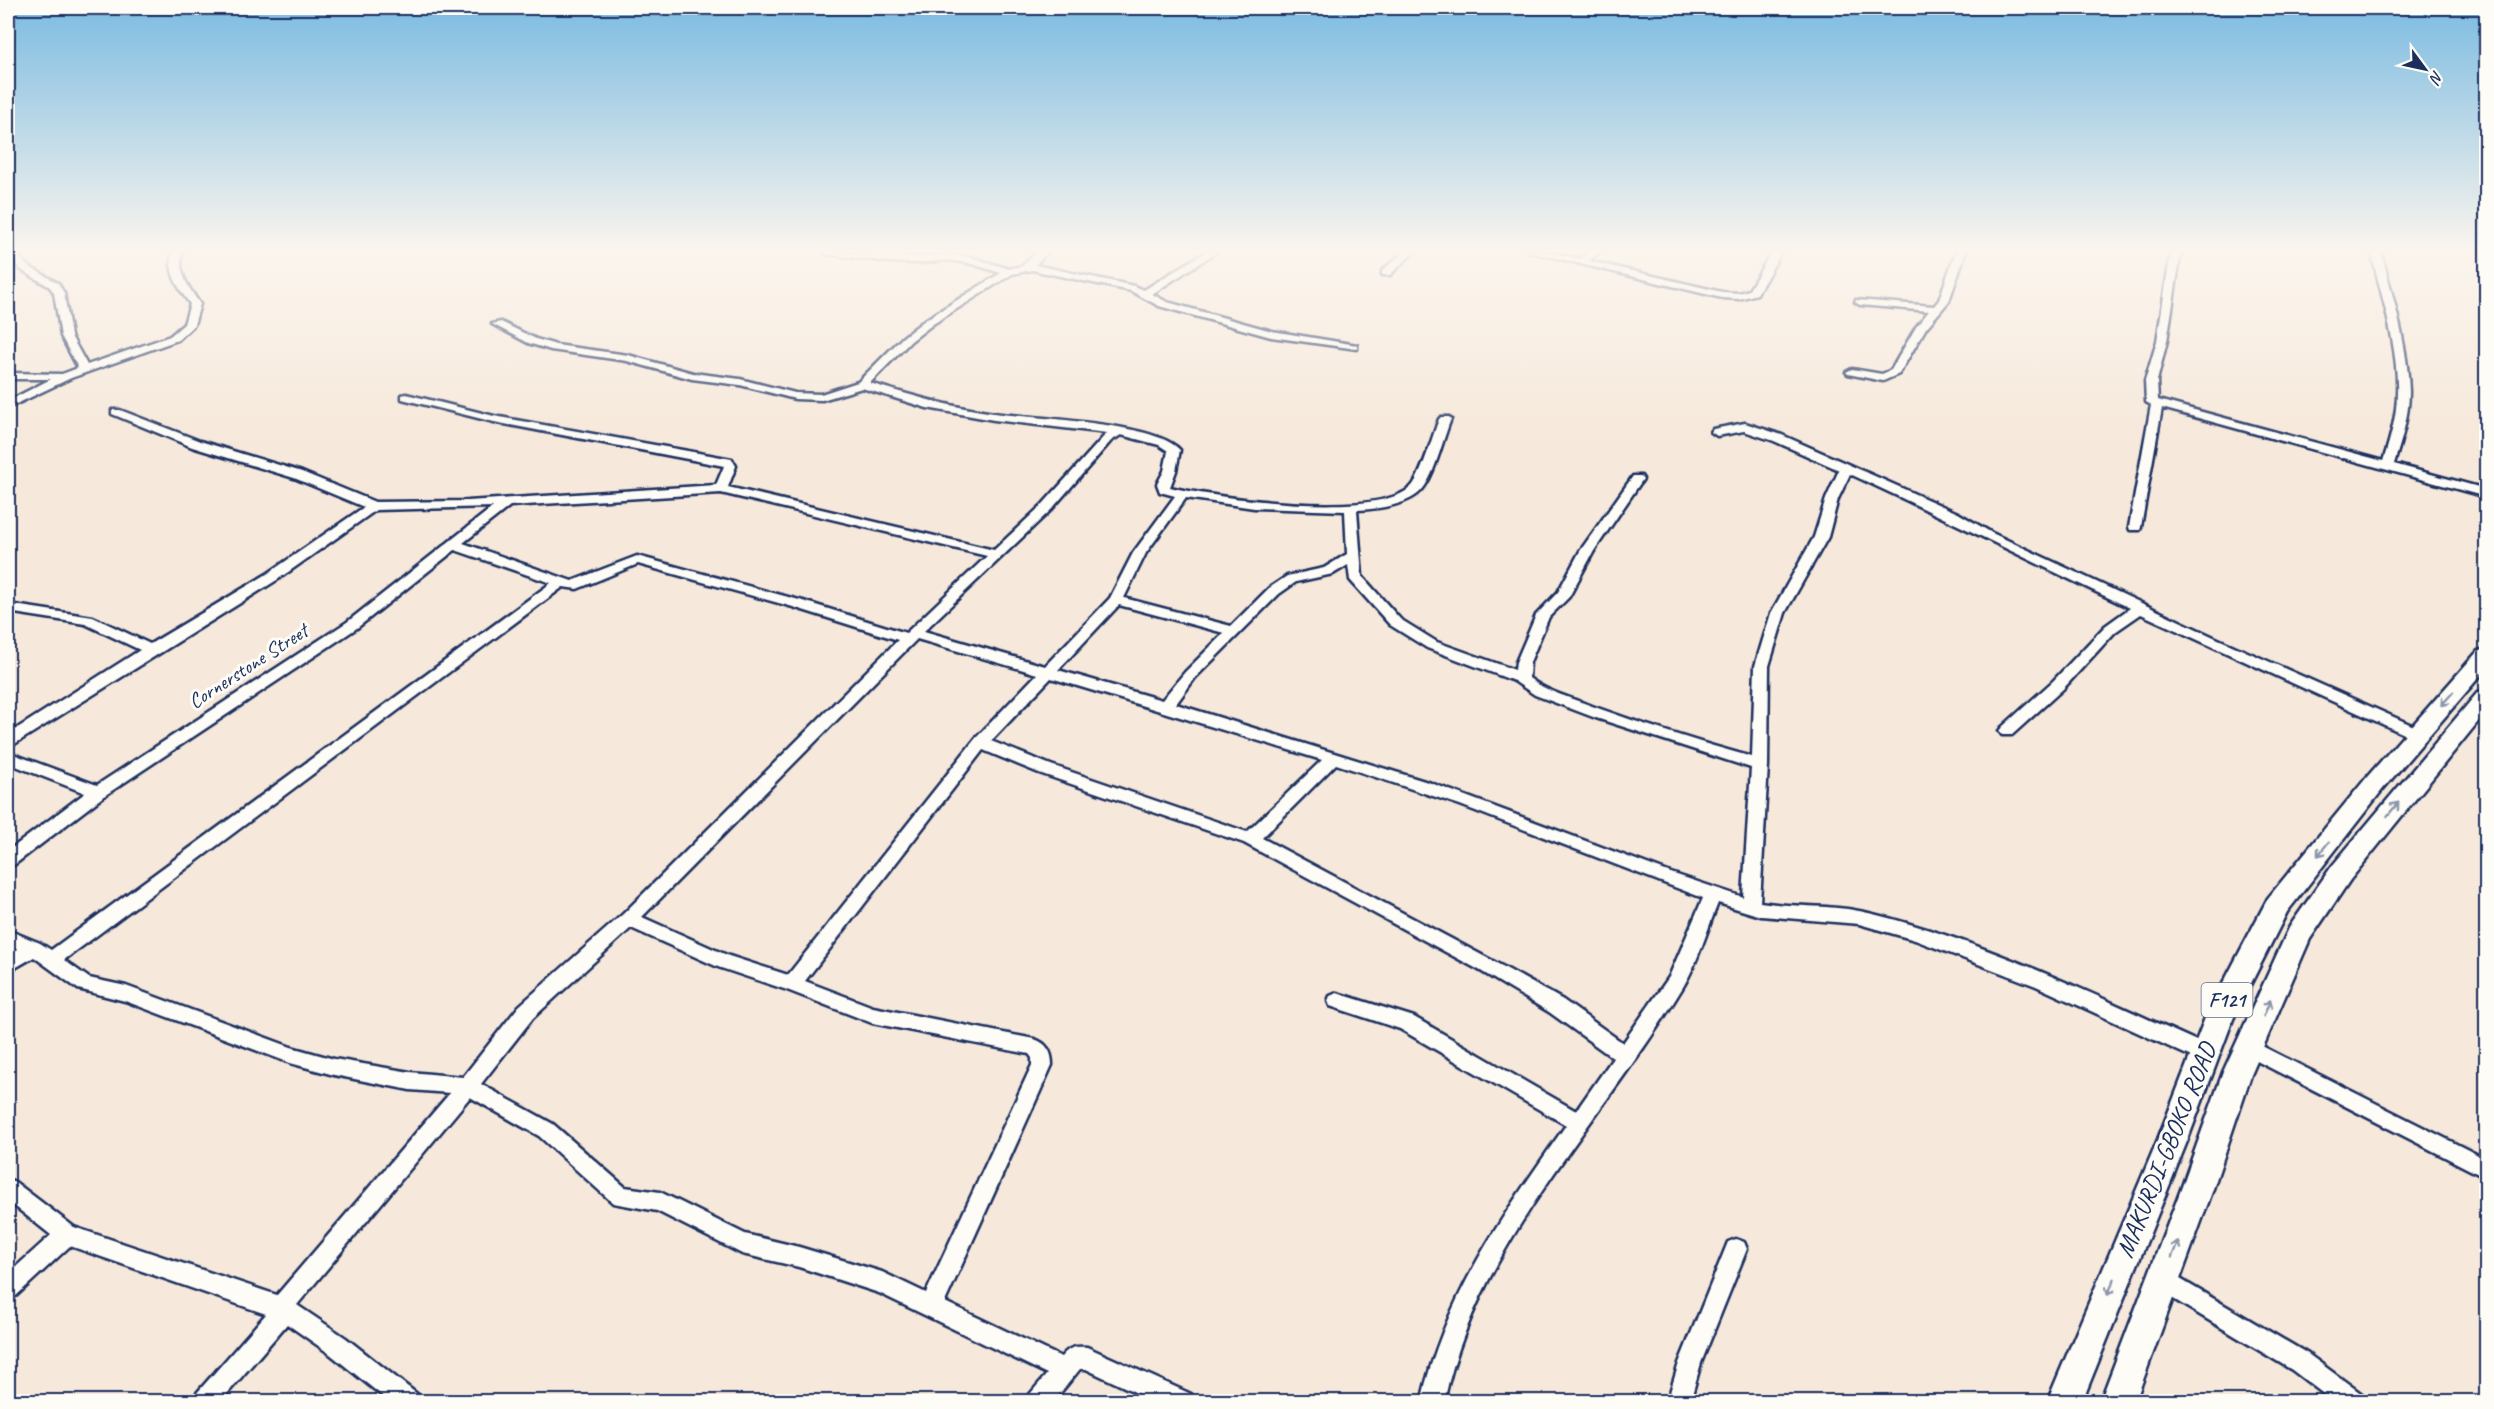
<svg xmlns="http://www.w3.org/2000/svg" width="2494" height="1409" font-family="Caveat,sans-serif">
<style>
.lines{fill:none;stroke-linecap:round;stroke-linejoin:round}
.street-casing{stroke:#1b2f5e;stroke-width:5}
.primary-casing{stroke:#1b2f5e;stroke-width:5}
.street{fill:#fdfcf7;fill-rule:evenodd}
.primary{fill:#fdfcf7;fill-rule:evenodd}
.oneway{stroke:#8c96aa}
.labels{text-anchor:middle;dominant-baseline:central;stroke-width:6;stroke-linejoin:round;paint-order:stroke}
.shield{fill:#fdfcf7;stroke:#5f6c8c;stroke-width:1.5}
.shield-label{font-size:20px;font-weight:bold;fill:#1b2f5e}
.street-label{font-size:21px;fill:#1b2f5e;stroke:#fdfcf7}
.near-street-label{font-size:26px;fill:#1b2f5e;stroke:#fdfcf7}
</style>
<rect width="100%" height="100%" fill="#f6e8da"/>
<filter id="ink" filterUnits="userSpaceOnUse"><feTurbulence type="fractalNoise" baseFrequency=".0167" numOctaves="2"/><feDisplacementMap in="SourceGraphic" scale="12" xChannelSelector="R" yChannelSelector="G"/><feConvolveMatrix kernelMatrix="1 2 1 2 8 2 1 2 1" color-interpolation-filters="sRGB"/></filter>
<g filter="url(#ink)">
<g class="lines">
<g class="street-casing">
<path id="street" d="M8,251H17L26,265L58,283L64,293L71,336L87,365L170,336L184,324L190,304C179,289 166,270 173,251H183C176,271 189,288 200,304L194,325L178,340L71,378L8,408V401L51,379H8V373L62,374L78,368L61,336L54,293L50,287L20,269Z
M822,251L919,257L947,254L970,257L1009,269L1022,266L1038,251H1049L1035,265L1134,286L1144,290L1207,251H1218L1152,294L1167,302L1272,331L1357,345V349L1271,337L1159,306L1131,291L1032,270L1012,274L933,324L911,341L870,383C911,396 951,407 994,413C1034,419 1155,422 1180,450L1176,471L1170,487C1215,498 1376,520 1411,487C1421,478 1433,434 1439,419L1441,417H1449L1451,419C1443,438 1434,479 1420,492C1405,506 1377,509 1357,510L1362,576L1400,619L1437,642L1515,670L1516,662L1536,615L1558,592L1580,551L1633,476H1641L1643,479L1594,551L1569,597L1549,617L1530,662L1529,678C1547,692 1571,698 1592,706C1645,725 1698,742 1752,757L1755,666L1771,613L1814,537L1826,499L1839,470L1774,441L1744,431L1717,436L1711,432L1713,429L1745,423L1782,435L1958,513L1992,533L2216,638L2423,730L2426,734L2423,738H2413L2141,614L2115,632L2063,689L2012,735H2002L1999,731L2002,727L2053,681L2105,626L2130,608C2036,564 1944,517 1850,474L1838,499L1828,537L1785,613L1769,666L1768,765L1760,902C1798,908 1836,904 1873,914C1991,943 2102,999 2212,1048L2215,1054L2212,1060L2205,1062L2198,1060L2036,986L1915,940L1859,924L1761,916L1718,903C1707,930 1698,962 1683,987C1602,1122 1478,1242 1444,1402H1421C1445,1296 1505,1212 1566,1125L1400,1029L1330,1006L1328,1001L1330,996L1337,993L1414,1017L1576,1111L1613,1058L1549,1012L1479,970L1244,843L1039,773L983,750L805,981L873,1007L1034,1039C1047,1043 1052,1052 1052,1065L945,1302L1061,1357C1069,1347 1075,1346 1087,1347L1191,1394L1194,1402H1156L1086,1369H1080L1053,1402H1027L1030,1394L1047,1374L879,1293L799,1267L742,1254L657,1211L613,1203L539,1136L470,1097L297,1305L346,1338L417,1394L420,1402H390L330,1354L287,1324L220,1402H193L196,1394L266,1314L70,1246L16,1296L8,1299V1274L51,1235L8,1201V1179L15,1182L74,1227L277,1295L450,1093L410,1090L334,1075L290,1063L125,1001L78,989L34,957L8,972V956L18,949L8,945V930L40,943L51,950L551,583L455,550L357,628L104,796L14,865L8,866V851L85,793L8,763V752L97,785L347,622L493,507L376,510L277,580L13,745L8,746V734L140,650L85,624L8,612V604L93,617L150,644L267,574L364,507L294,478L192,447L112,414V410H120L200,441L302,472L375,502L468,501L716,485L724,466L494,422L402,399V395L406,394L494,416L732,459L736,466L728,487L994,550L1043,504L1107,433L994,420L927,408L862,388L822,400L795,399L740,385L692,379L627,361L551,350L528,343L492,324L501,322L536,339L556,345L628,355L693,373L740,379L795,393L821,394L858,382L903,337L925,320L1001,273L969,263L947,260L919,263L889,262L827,254ZM1121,435L1159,445L1168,451L1164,471L1157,484L1160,492L1175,496L1133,553L1110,598L1045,666L924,631L1051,510L1111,441ZM721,493L987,556L906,633L803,601L637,556L572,581L463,543L510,506ZM1186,498L1254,508L1345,511L1347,554L1324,568L1287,576L1269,588L1231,626L1124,598L1146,553ZM638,564L793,607L898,640L623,914L519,1006L463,1077L410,1072L334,1059L291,1047L126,986L89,978L64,960L563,587L577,589ZM1348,565L1350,580L1390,625L1427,648L1514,681L1535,695L1593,717L1751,768L1743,897L1671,873L1431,783L1176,704L1195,678L1279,594L1296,582L1333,574ZM1119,605L1224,633L1185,672L1162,700L1058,670ZM917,639L1037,674L975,739L788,975L729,956L642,917ZM1051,678L1322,760L1247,832L1051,765L991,741ZM1336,764L1460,805L1703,898L1669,977L1623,1043L1563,1000L1491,960L1262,838ZM631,928L718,967L787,990L872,1023L1029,1054L1032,1058V1065L926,1293L882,1272L799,1247L745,1234L660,1192L625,1187L553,1124L481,1084L533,1018Z
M1405,251H1415L1390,275H1382V271Z
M1527,251H1544L1580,259L1590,251H1601L1589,261L1722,292L1739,293L1749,290L1772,251H1782L1757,294L1739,299L1722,298Z
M1956,251H1966L1949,301L1926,328L1899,374L1883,381L1848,374L1846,372L1852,369L1882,374L1891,370L1916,327L1929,311L1860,305L1855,302L1856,300L1934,306L1939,300Z
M2171,251H2181L2167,341L2157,381L2158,400L2383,461C2390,440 2397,416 2397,393C2399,348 2381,295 2371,251H2381C2392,296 2408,345 2409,392C2409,416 2401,442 2394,464L2486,489V497L2162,408L2141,527L2140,530H2130L2129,527L2151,405L2146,402L2145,381L2157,341Z
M2250,1040L2486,1159V1178L2243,1054L2240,1048L2243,1042Z
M1736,1239L1744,1242L1747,1249L1701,1363L1690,1402H1667L1679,1363L1728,1242Z
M2163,1269L2308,1354L2362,1394L2365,1402H2334L2292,1370L2155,1288L2152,1280L2155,1272Z"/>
</g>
<g class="primary-casing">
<path id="primary" d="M2486,649V669L2383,789L2287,912L2233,1019L2188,1139L2082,1402H2047L2158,1139L2205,1018L2268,898L2367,777L2478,651Z
M2486,689V712L2350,880L2310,939L2251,1075L2212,1192L2135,1402H2100L2180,1192L2223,1072L2290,926L2332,866L2478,692Z"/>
</g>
<use href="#street" class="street"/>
<use href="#primary" class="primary"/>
</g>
<defs><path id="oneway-shaft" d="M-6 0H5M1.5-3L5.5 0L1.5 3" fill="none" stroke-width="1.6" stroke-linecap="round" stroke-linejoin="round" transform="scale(1.5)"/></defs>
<g class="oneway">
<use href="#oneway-shaft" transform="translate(2447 699) rotate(132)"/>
<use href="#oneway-shaft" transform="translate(2393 809) rotate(-51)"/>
<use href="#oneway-shaft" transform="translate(2323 849) rotate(128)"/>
<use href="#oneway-shaft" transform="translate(2267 1008) rotate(-67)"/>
<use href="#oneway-shaft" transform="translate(2175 1249) rotate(-69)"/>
<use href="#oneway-shaft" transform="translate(2111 1287) rotate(113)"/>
</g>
</g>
<linearGradient id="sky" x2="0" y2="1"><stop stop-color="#7bbbe1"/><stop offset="0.56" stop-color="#fbf5ee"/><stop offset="1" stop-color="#fbf5ee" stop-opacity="0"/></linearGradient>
<rect width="2494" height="448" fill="url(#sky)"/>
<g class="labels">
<rect class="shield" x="2201.5" y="983" width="51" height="34" rx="4.5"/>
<g class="shield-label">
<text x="2227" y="1000">F121</text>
</g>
<g class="street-label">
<text transform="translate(248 666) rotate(-33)">Cornerstone Street</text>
</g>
<g class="near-street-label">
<text transform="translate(2166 1150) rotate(-68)">MAKURDI-GBOKO ROAD</text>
</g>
</g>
<rect width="2494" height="1409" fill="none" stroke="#fdfcf7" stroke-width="30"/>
<rect x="15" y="15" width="2464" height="1379" fill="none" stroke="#1b2f5e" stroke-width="2" filter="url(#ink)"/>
<g transform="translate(2425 69) rotate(123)" stroke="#fdfcf7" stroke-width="4.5" paint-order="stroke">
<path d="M0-4.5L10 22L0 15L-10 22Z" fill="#1b2f5e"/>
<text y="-9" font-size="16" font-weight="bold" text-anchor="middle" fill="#1b2f5e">N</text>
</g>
</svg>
